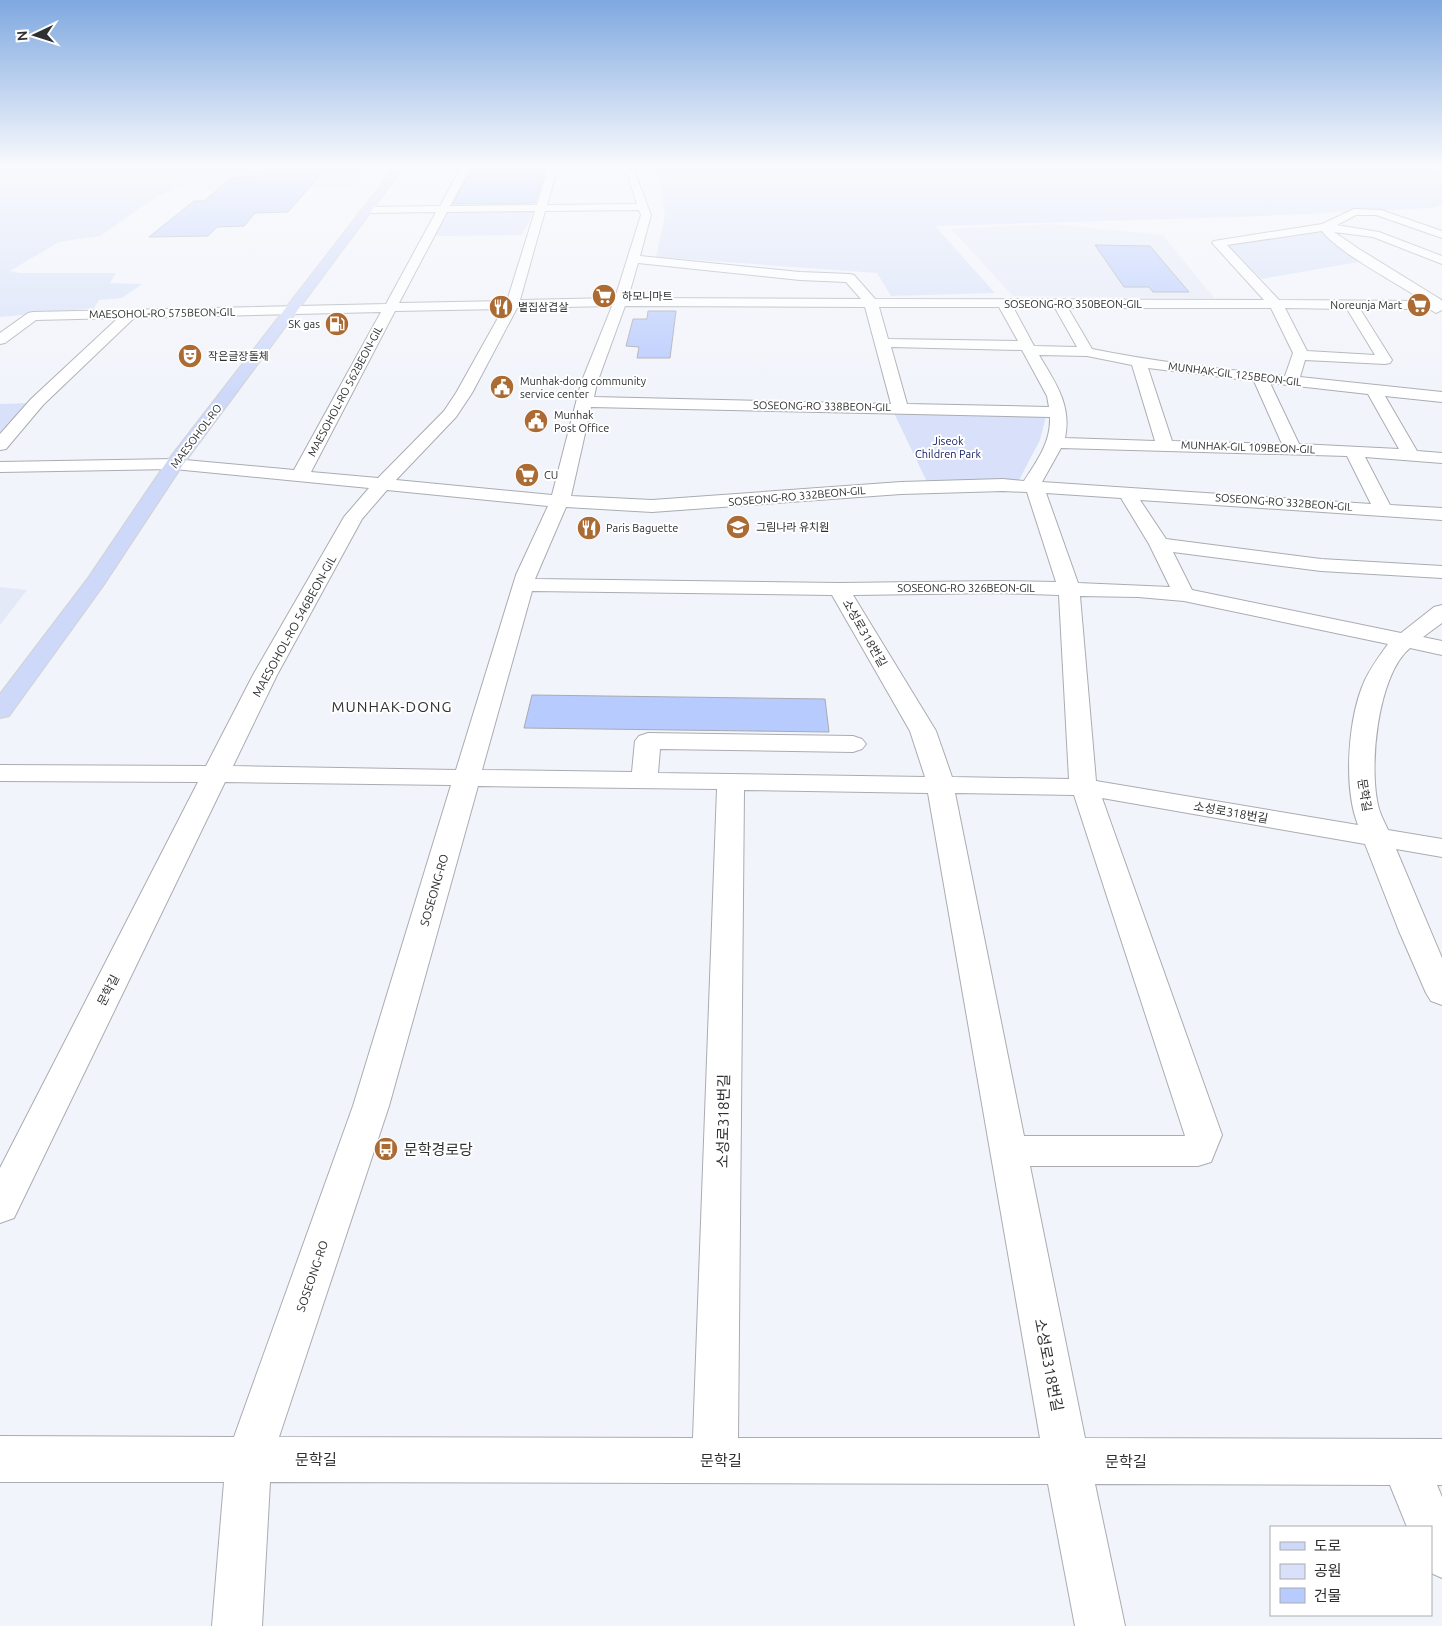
<svg xmlns="http://www.w3.org/2000/svg" width="1442" height="1626" font-family="Ubuntu,'Noto Sans KR',sans-serif">
<style>
.built{fill:#e4e9f7}
.green{fill:#d8e1f9}
.building{fill:#b8cbfe;stroke:#a8aab0}
.lines{fill:none;stroke-linecap:round;stroke-linejoin:round}
.minor-casing{stroke:#aaacb2;stroke-width:2}
.major-casing{stroke:#d1d1d2;stroke-width:2}
.minor{fill:#fff;fill-rule:evenodd}
.major{fill:#ced9fa;fill-rule:evenodd}
.labels{text-anchor:middle;dominant-baseline:central;stroke-width:4;stroke-linejoin:round;paint-order:stroke}
.far-poi-label{font-size:11px;fill:#2f3032;stroke:#fff;text-anchor:start}
.far-street-label{font-size:11px;fill:#2f3032;stroke:#fff}
.far-park-label{font-size:11px;fill:#152066;stroke:#fff}
.street-label{font-size:12px;fill:#2f3032;stroke:#fff}
.quarter-label{font-size:15px;letter-spacing:1px;fill:#2f3032;stroke:#fff}
.near-street-label{font-size:15px;fill:#2f3032;stroke:#fff}
.near-poi-label{font-size:15px;fill:#2f3032;stroke:#fff;text-anchor:start}
</style>
<rect width="100%" height="100%" fill="#f2f4fb"/>
<path class="built" d="M211,167H369L355,188L183,191Z
M1054,224L1163,235L1214,298L1013,296L951,229Z
M0,587L27,590L0,625Z"/>
<path class="green" d="M0,167H260L235,171L159,195L100,236L59,242L10,271L19,273H116L110,283L142,284L122,298L99,300L94,308L0,317Z
M639,167H1430L1442,175V205L1432,208L1240,217L935,226L995,293L891,296L877,273L656,257L665,215L659,173Z
M448,211H534L522,235L435,236Z
M1320,230L1358,262L1262,279L1225,246Z
M31,403L0,436V404Z
M894,413L1046,416L1040,440L1019,480L927,482Z"/>
<path class="building" d="M473,167H546L535,203L453,204Z
M264,171H323L288,212L255,213L244,226L217,227L208,236L149,237L194,201H204L231,178L260,175Z
M1095,245L1150,246L1189,292H1153L1149,287H1124Z
M648,311H676L670,358H637L639,347L626,346L633,319H647Z
M532,695L825,699L829,732L524,728Z"/>
<g class="lines">
<g class="minor-casing">
<path id="minor" d="M461,167H471L450,206L537,205L547,171L552,167H564L556,173L547,205L637,204L628,176L615,167H626L635,173L651,215L640,256L800,272L850,274L854,275L875,299L1264,300L1214,245L1212,243L1214,241L1322,224L1354,209L1381,210L1442,231V238L1376,215H1356L1337,225L1379,232L1442,256V264L1373,237L1334,232L1359,249L1440,299L1442,301V310L1436,313L1429,309H1360L1392,360L1390,363L1385,364L1305,360L1300,377L1442,392V402L1385,396L1417,451L1442,453V463L1365,457L1390,505L1442,508V520L1140,500L1166,539L1321,559L1442,566V578L1321,571L1173,552L1192,590L1401,633L1434,607L1442,605V623L1423,637L1442,641V655L1410,648C1377,675 1368,770 1379,809C1381,816 1385,823 1388,830L1442,839V857L1396,849L1442,958V1005L1431,1001L1426,993L1399,931L1365,844L1102,798L1222,1135L1211,1162L1198,1166H1030L1085,1438L1442,1439V1485H1437L1442,1497V1578L1431,1573V1527H1407L1390,1485L1095,1484L1125,1626H1075L1048,1484L270,1482L262,1626H212L224,1482H0V1436L234,1437L353,1106L451,785L225,782L14,1218L0,1223V1168L198,782L0,781V765L206,766L253,675L344,517L369,488L174,469L0,472V462L174,459L294,470L381,312L134,318L43,405L6,449L0,450V434L31,399L118,318L36,320L5,343L0,344V333L28,313L33,312L386,304L436,212L367,213L362,210L367,207L440,206ZM639,210L641,215L615,298L520,300L545,211ZM535,211L507,301L399,303L447,212ZM1322,231C1337,252 1400,285 1424,301L1279,300L1227,245ZM638,263L800,280L846,282L861,299L628,298ZM612,306L581,383L552,495L396,480L456,417L472,393L517,308ZM625,306L865,307L891,404L594,397L597,383ZM879,307H999L1018,341L888,339ZM1013,307L1055,308L1077,347L1034,346ZM1068,308H1271L1293,353L1285,376C1221,369 1156,362 1092,349ZM1285,308L1347,309L1375,355L1307,351ZM503,309L456,393L444,411L378,478L311,472L395,311ZM891,347L1022,350L1047,396L1049,407L907,404ZM1039,355L1087,356L1132,365L1155,441L1065,438C1072,405 1055,382 1039,355ZM1148,368L1254,381L1282,444L1172,441ZM1270,383L1368,394L1399,449L1299,444ZM591,407L1050,417C1051,442 1037,461 1024,481L1003,479L901,482L652,500L571,496ZM1061,448L1347,456L1371,504L1042,482ZM387,490L548,506L516,575L456,770L233,766L277,675L362,519ZM1003,491L1027,492L1056,582L999,581L839,583L535,579L566,507L652,512L901,494ZM1046,493L1121,498L1149,544L1170,587L1078,583ZM532,591L832,595L910,731L925,777L658,773L660,749L853,752L862,749L866,744L862,739L853,736L648,733L639,736L635,741L632,772L482,770ZM999,593L1059,595L1069,779L952,777L936,731L853,595ZM1080,596L1138,597L1184,601L1388,644C1380,655 1371,667 1365,680C1348,717 1343,787 1358,825L1096,781ZM478,786L717,789L693,1438L279,1437L389,1106ZM744,790L928,793L1040,1438H738ZM955,793L1074,795L1185,1136H1024Z"/>
</g>
<g class="major-casing">
<path id="major" d="M395,167H404L182,466L103,586L9,716L0,718V694L88,578L168,460Z"/>
</g>
<use href="#minor" class="minor"/>
<use href="#major" class="major"/>
</g>
<linearGradient id="sky" x2="0" y2="1"><stop stop-color="#7fa8e0"/><stop offset="0.42" stop-color="#f9fafd"/><stop offset="1" stop-color="#f9fafd" stop-opacity="0"/></linearGradient>
<rect width="1442" height="395" fill="url(#sky)"/>
<defs>
<g id="supermarket-disc" transform="scale(1.25)"><circle r="9.5" fill="#ab6b33" stroke="#fff"/><path d="M-6-5.5h2.5l.6 2H6L4.5 2H-2.5L-4.4-4H-6ZM-1.5 3.2a1.3 1.3 0 1 0 .1 0ZM3 3.2a1.3 1.3 0 1 0 .1 0Z" fill="#fff"/></g>
<g id="restaurant-disc" transform="scale(1.25)"><circle r="9.5" fill="#ab6b33" stroke="#fff"/><path d="M-5-6h1v4h1v-4h1v4h1v-4h1v5L-1.5 .5V6h-2V.5L-5-1ZM5-6V6H3V1.5H1.5Q1.5-4 5-6Z" fill="#fff"/></g>
<g id="fuel-disc" transform="scale(1.25)"><circle r="9.5" fill="#ab6b33" stroke="#fff"/><path d="M-5.5-6h7V0h2V4h1.3V-2.5L3-4.5l.8-.8L6-3V5H2.5V1h-1V6h-7ZM-4.2-4.7v3.2H.2V-4.7Z" fill="#fff"/></g>
<g id="theatre-disc" transform="scale(1.25)"><circle r="9.5" fill="#ab6b33" stroke="#fff"/><path d="M-5-5.5Q0-4 5-5.5V0Q5 5 0 6Q-5 5-5 0ZM-3.3-2.5H-1v1.5H-3.3ZM1-2.5H3.3v1.5H1ZM-2.8 1Q0 5.5 2.8 1Z" fill="#fff"/></g>
<g id="civic-disc" transform="scale(1.25)"><circle r="9.5" fill="#ab6b33" stroke="#fff"/><path d="M-.6-6.5H3V-4.5H.6V-3L4-1V1h2V6H-6V1h2V-1L-.6-3ZM-1.2 2.5V6h2.4V2.5Z" fill="#fff"/></g>
<g id="school-disc" transform="scale(1.25)"><circle r="9.5" fill="#ab6b33" stroke="#fff"/><path d="M0-5L7-2L0 1L-7-2ZM-4 1L0 2.5L4 1V4Q0 6-4 4Z" fill="#fff"/></g>
<g id="bus-disc" transform="scale(1.25)"><circle r="9.5" fill="#ab6b33" stroke="#fff"/><path d="M-5-6H5V4H4V6H2V4H-2V6H-4V4H-5ZM-3.5-4V0h7V-4ZM-3.5 1.2v1.5H-2V1.2ZM2 1.2v1.5H3.5V1.2Z" fill="#fff"/></g>
</defs>
<g fill-rule="evenodd">
<use href="#supermarket-disc" x="604" y="296"/>
<use href="#supermarket-disc" x="1419" y="305"/>
<use href="#restaurant-disc" x="501" y="307"/>
<use href="#fuel-disc" x="337" y="324"/>
<use href="#theatre-disc" x="190" y="356"/>
<use href="#civic-disc" x="502" y="387"/>
<use href="#civic-disc" x="536" y="421"/>
<use href="#supermarket-disc" x="527" y="475"/>
<use href="#school-disc" x="738" y="527"/>
<use href="#restaurant-disc" x="589" y="528"/>
<use href="#bus-disc" x="386" y="1149"/>
</g>
<g class="labels">
<g class="far-poi-label">
<text x="622" y="296">하모니마트</text>
<text x="1402" y="305" text-anchor="end">Noreunja Mart</text>
<text x="518" y="307">볕집삼겹살</text>
<text x="320" y="324" text-anchor="end">SK gas</text>
<text x="208" y="356">작은글장돌체</text>
<text x="520" y="381">Munhak-dong community<tspan x="520" dy="13">service center</tspan></text>
<text x="554" y="415">Munhak<tspan x="554" dy="13">Post Office</tspan></text>
<text x="544" y="475">CU</text>
<text x="756" y="527">그림나라 유치원</text>
<text x="606" y="528">Paris Baguette</text>
</g>
<g class="far-street-label">
<text x="1073" y="304">SOSEONG-RO 350BEON-GIL</text>
<text transform="translate(162 313) rotate(-1)">MAESOHOL-RO 575BEON-GIL</text>
<text transform="translate(1235 374) rotate(7)">MUNHAK-GIL 125BEON-GIL</text>
<text transform="translate(345 391) rotate(-62)">MAESOHOL-RO 562BEON-GIL</text>
<text transform="translate(822 406) rotate(1)">SOSEONG-RO 338BEON-GIL</text>
<text transform="translate(196 436) rotate(-53)">MAESOHOL-RO</text>
<text transform="translate(1248 447) rotate(2)">MUNHAK-GIL 109BEON-GIL</text>
<text transform="translate(797 496) rotate(-5)">SOSEONG-RO 332BEON-GIL</text>
<text transform="translate(1284 502) rotate(4)">SOSEONG-RO 332BEON-GIL</text>
<text x="966" y="588">SOSEONG-RO 326BEON-GIL</text>
</g>
<g class="far-park-label">
<text x="948" y="441">Jiseok<tspan x="948" dy="13">Children Park</tspan></text>
</g>
<g class="street-label">
<text transform="translate(294 626) rotate(-61)">MAESOHOL-RO 546BEON-GIL</text>
<text transform="translate(865 633) rotate(60)">소성로318번길</text>
<text transform="translate(1365 795) rotate(80)">문학길</text>
<text transform="translate(1231 812) rotate(10)">소성로318번길</text>
<text transform="translate(434 890) rotate(-74)">SOSEONG-RO</text>
<text transform="translate(108 990) rotate(-63)">문학길</text>
<text transform="translate(312 1276) rotate(-71)">SOSEONG-RO</text>
</g>
<g class="quarter-label">
<text x="392" y="706">MUNHAK-DONG</text>
</g>
<g class="near-street-label">
<text transform="translate(723 1121) rotate(-89)">소성로318번길</text>
<text transform="translate(1049 1365) rotate(79)">소성로318번길</text>
<text x="316" y="1459">문학길</text>
<text x="721" y="1460">문학길</text>
<text x="1126" y="1461">문학길</text>
</g>
<g class="near-poi-label">
<text x="404" y="1149">문학경로당</text>
</g>
</g>
<rect x="1270" y="1526" width="162" height="90" fill="#ffffff" stroke="#acacad"/>
<rect x="1280" y="1542" width="25" height="8" fill="#ced9fa" stroke="#acacad"/>
<text x="1314" y="1551" font-size="15" fill="#2f3032">도로</text>
<rect x="1280" y="1564" width="25" height="15" fill="#d8e1f9" stroke="#acacad"/>
<text x="1314" y="1576" font-size="15" fill="#2f3032">공원</text>
<rect x="1280" y="1588" width="25" height="15" fill="#b8cbfe" stroke="#acacad"/>
<text x="1314" y="1601" font-size="15" fill="#2f3032">건물</text>
<g transform="translate(35 35) rotate(266)" stroke="#ffffff" stroke-width="4" paint-order="stroke">
<path d="M0-4L9 19L0 12L-9 19Z" fill="#2f3032"/>
<text y="-8" font-size="14" font-weight="bold" text-anchor="middle" fill="#2f3032">N</text>
</g>
</svg>
